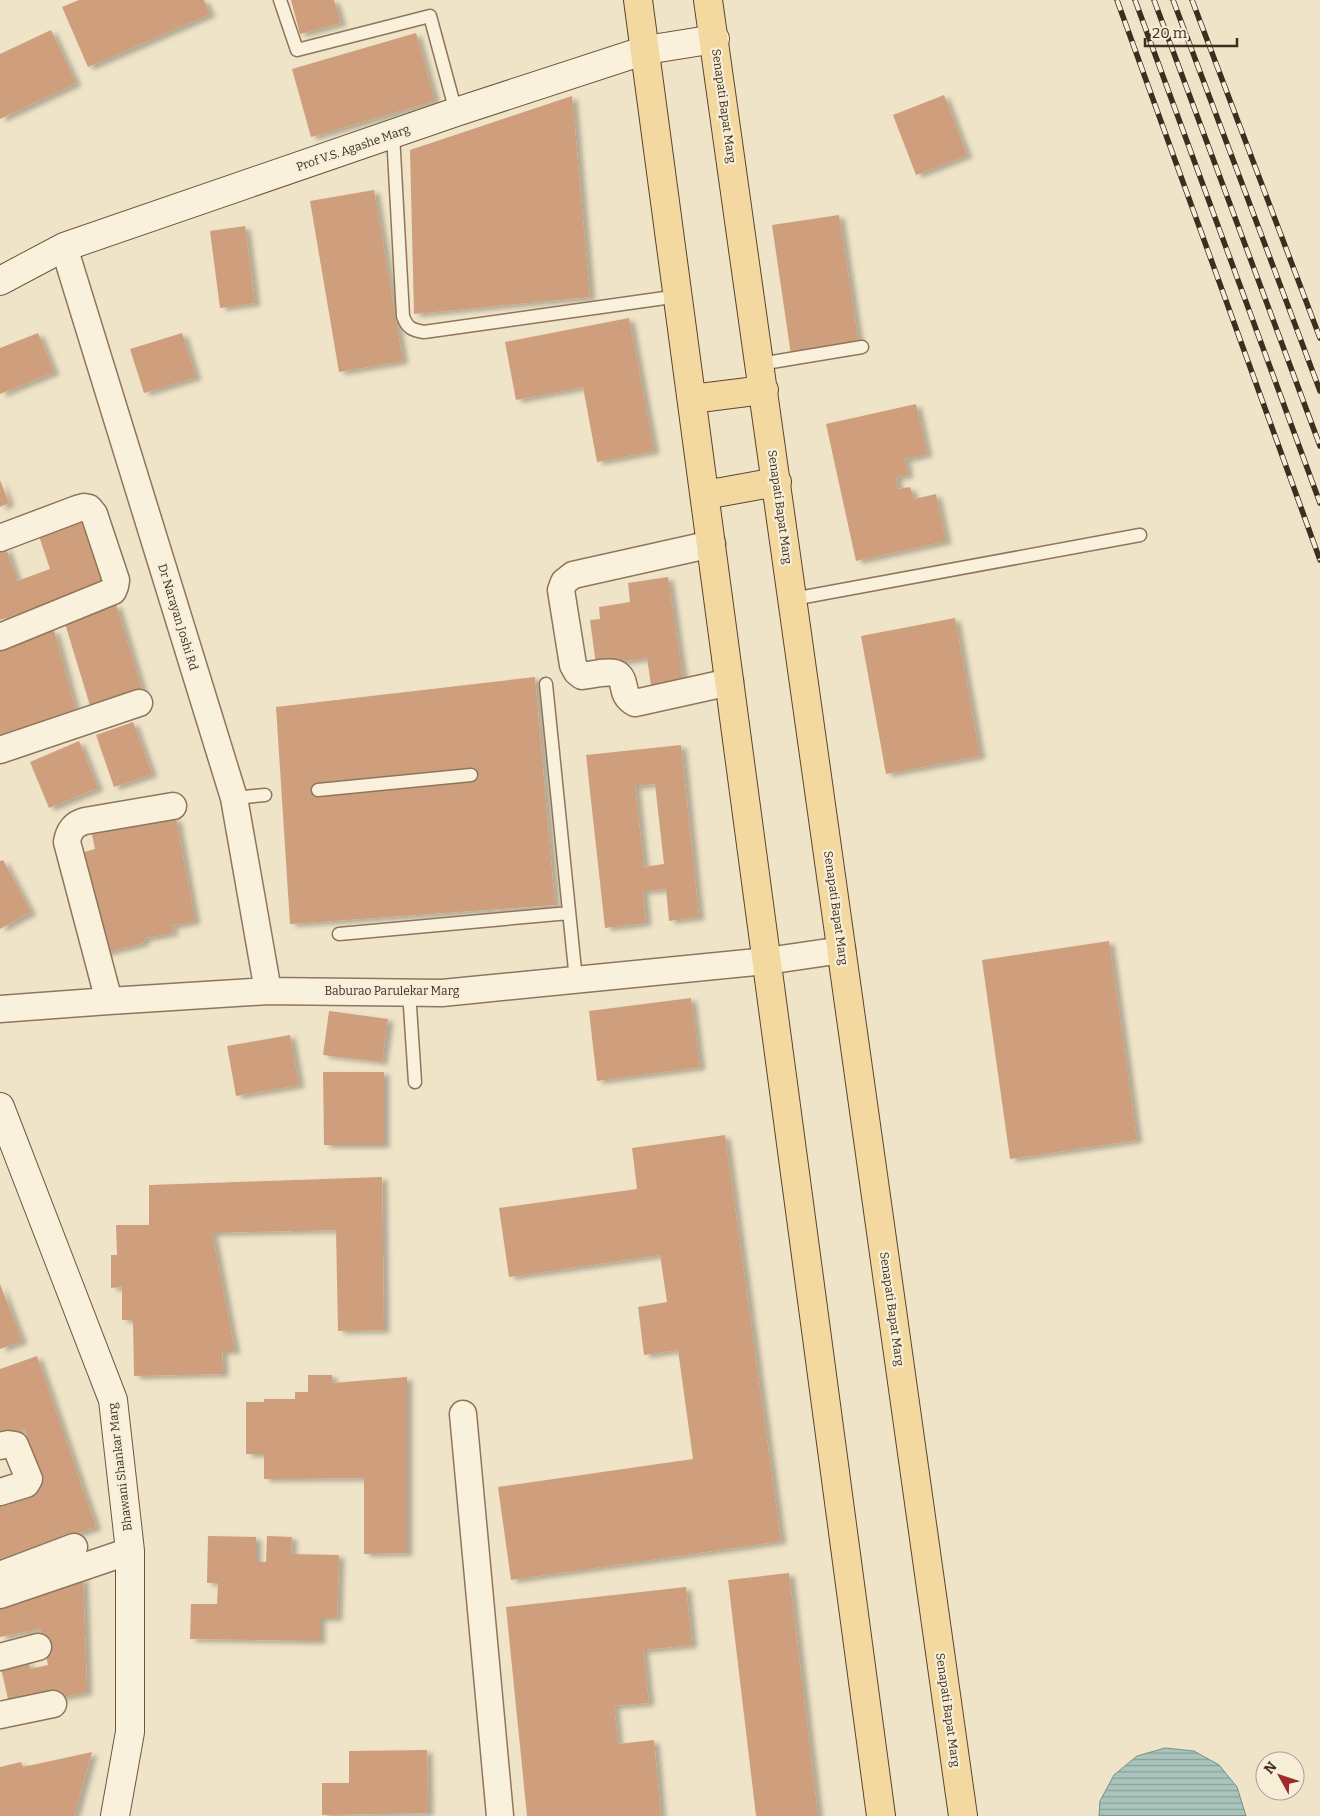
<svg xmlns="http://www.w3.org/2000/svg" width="1320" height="1816" font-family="Bitter,serif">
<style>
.water{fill:url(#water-rules);stroke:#6f938a}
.building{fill:#cf9f7d;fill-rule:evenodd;filter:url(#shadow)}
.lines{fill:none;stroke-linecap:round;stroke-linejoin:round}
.service-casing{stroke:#8d765c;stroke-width:15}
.minor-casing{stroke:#8d765c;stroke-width:29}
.secondary-casing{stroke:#6f573f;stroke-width:30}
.primary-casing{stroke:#5b4430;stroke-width:30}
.service{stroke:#faf1dc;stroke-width:12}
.minor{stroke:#faf1dc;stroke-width:26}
.secondary{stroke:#faf1dc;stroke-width:28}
.primary{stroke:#f3d9a0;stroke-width:28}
.rail-casing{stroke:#3d2e20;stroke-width:5.5}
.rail{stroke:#f7eed8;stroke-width:4;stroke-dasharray:11;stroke-linecap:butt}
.labels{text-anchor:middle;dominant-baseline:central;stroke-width:4.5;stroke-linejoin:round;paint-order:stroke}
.street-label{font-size:12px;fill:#3d2e20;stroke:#f7eed8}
</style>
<defs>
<pattern id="water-rules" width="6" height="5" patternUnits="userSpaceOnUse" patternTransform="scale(1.25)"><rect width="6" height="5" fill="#a9c4bc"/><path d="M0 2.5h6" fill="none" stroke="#8ba098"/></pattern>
<filter id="shadow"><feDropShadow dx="5.5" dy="3" stdDeviation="2.5" flood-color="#0004"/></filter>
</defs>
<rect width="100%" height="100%" fill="#f0e4c8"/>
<path class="water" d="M1165,1748L1194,1751L1219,1765L1237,1787L1246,1816H1099L1100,1801L1114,1775L1137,1756Z"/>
<path class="building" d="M79,0H204L210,14L88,67L62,7Z
M291,0H334L341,23L300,34Z
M51,30L76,83L0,119V54Z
M416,33L435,101L311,137L292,69Z
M944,95L967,155L916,175L893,115Z
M572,96L590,297L414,314L410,150Z
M374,190L403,361L339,372L310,201Z
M839,215L859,345L791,355L772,225Z
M245,226L255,303L220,308L210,231Z
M629,318L654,451L597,462L583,387L516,400L505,342Z
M38,333L54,372L0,394V348Z
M182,333L196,377L144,393L130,349Z
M916,404L927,454L905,459L908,475L896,477L898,489L910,487L914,499L936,494L946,541L856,561L826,424Z
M0,480L9,503L0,507Z
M88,519L110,582L0,620V550L6,548L17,581L50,569L39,536Z
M668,577L683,679L651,685L647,658L596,665L590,620L600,619L599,607L630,602L628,583Z
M116,604L143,693L91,709L64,620Z
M955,618L980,756L886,774L861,636Z
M54,630L78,718L0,738V644Z
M535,677L555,905L290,924L276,707Z
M133,722L152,774L114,787L96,735Z
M79,741L98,788L49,808L30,762Z
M681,745L699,917L669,921L666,889L643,891L646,923L605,928L586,755ZM655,784L664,864L644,867L635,786Z
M176,818L195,921L171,926L173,933L145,938L143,943L100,954L77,854L95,849L91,830Z
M3,860L31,912L0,929V861Z
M1109,941L1137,1140L1010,1159L982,960Z
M691,998L700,1067L597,1081L589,1011Z
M329,1011L388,1019L382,1062L323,1055Z
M290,1035L299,1085L236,1096L227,1046Z
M323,1072H384V1145H324Z
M725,1135L781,1541L511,1580L498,1487L693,1459L678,1350L644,1355L638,1307L667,1302L660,1255L509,1277L499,1208L637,1189L632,1148Z
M382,1177L384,1330L338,1331L336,1230L212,1233L235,1351H222L223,1374L134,1376L133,1320H122V1287L111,1288V1255H117L116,1225H149V1185Z
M0,1284L22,1341L0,1349Z
M37,1356L96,1527L0,1560V1494L41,1480L24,1429L0,1438V1369Z
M308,1375H332V1383L407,1377V1553L364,1554V1478L264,1479V1454H246V1402H264V1399H295V1392H308Z
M208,1536L256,1537V1562H266L267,1536L292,1537L291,1554L339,1555L337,1618H320V1641L190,1639L191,1604H217L218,1583H207Z
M789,1573L818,1816H756L728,1580Z
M83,1577L87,1692L10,1708L1,1668L29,1662L30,1669L48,1665L40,1629L0,1637V1607L21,1602L20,1599Z
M686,1587L692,1645L643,1650L649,1703L614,1706L618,1744L654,1740L661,1816H527L506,1607Z
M427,1750L428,1813L322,1815V1783H349V1751Z
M92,1752L74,1816H0V1767L21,1762L23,1767Z"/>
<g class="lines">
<g class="service-casing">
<path id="service" d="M280,0L297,50L430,16L456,112
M393,134L403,316C407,328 412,330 424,332L679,296
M760,364L862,347
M793,599L1140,535
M546,684L576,980
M318,790L471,775
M234,798L265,795
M339,934L569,913
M409,991L415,1082"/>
</g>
<g class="minor-casing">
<path id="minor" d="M64,247L234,798L268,991
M0,538L77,509L84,507L89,508L94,514L116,580L115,586L113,591L0,637
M712,544L573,575L564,582L561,590L573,665L577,672L582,676C589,675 612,670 617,674C628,681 619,695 635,703L730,682
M0,750L139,703
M109,1001L67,842C69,830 74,824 85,821L173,806
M0,1009L109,1001L268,991L442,993L767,961L842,950
M463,1414L500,1816
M0,1446L8,1444L15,1445L29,1479L26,1484L0,1492
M0,1575L74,1547
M0,1595L130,1551
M0,1657L38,1647
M0,1715L53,1704"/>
</g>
<g class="secondary-casing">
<path id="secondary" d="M0,281L64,247L456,112L646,50L715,39
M0,1107L113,1400L130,1551V1732L115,1816"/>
</g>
<g class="primary-casing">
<path id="primary" d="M638,0L881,1816
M708,0L963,1816
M692,399L764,390
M705,495L777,482"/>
</g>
<use href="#service" class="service"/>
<use href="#minor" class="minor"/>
<use href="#secondary" class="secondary"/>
<use href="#primary" class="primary"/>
<g class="rail-casing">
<path id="rail" d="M1117,0L1320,560
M1135,0L1320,503
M1154,0L1320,446
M1173,0L1320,391
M1192,0L1320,338"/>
</g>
<use href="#rail" class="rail"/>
</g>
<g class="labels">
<g class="street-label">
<text transform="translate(724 106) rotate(82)">Senapati Bapat Marg</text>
<text transform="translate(353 148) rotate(-19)">Prof V.S. Agashe Marg</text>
<text transform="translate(780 507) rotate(82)">Senapati Bapat Marg</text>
<text transform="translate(178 617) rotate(73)">Dr Narayan Joshi Rd</text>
<text transform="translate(836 908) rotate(82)">Senapati Bapat Marg</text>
<text x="392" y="991">Baburao Parulekar Marg</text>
<text transform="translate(892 1309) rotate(82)">Senapati Bapat Marg</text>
<text transform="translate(120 1467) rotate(-97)">Bhawani Shankar Marg</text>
<text transform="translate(948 1710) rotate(82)">Senapati Bapat Marg</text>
</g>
</g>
<g transform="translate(1280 1776) rotate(310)"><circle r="24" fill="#f7eed8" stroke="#ada18e"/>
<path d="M0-4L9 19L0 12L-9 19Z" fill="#9e2a2b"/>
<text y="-8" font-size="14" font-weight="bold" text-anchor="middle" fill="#3d2e20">N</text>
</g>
<path d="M1145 38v8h92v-8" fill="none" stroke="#3d2e20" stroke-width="2.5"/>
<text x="1152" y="38" font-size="15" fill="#3d2e20" stroke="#f7eed8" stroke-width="4" paint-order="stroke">20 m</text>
</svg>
